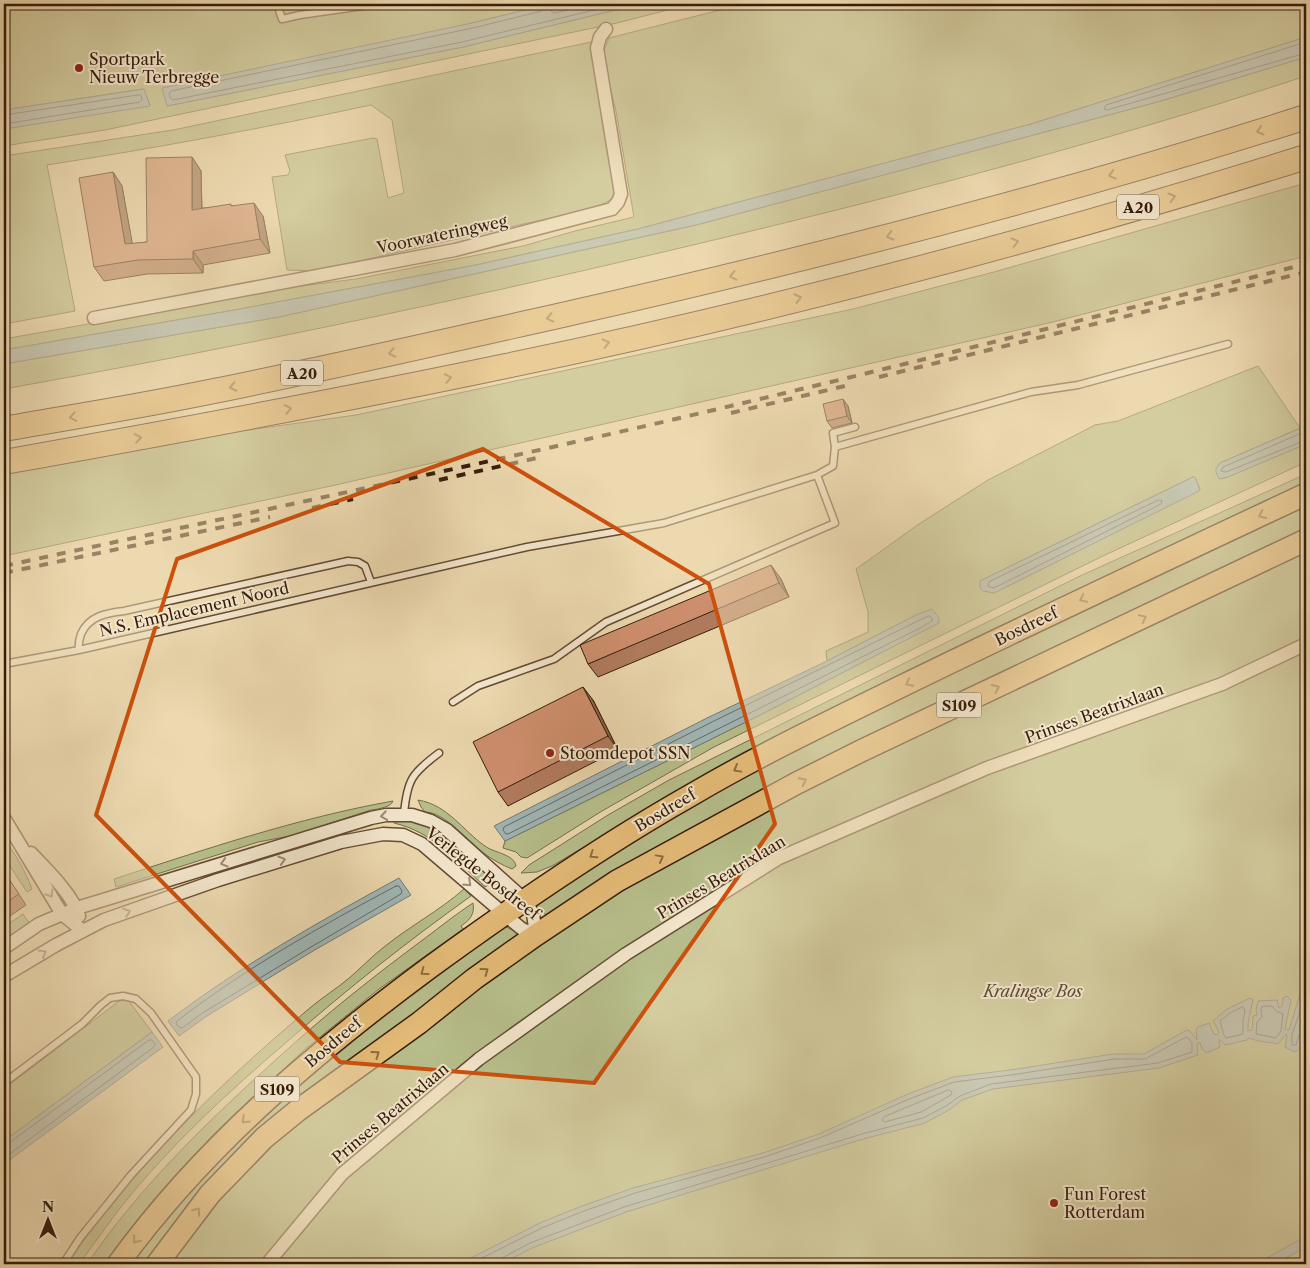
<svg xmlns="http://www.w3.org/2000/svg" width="1310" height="1268" font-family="'Libre Caslon Text',serif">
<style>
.green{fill:#b7bf8c;stroke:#766e4c;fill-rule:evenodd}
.water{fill:#a0b7b8;stroke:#757973}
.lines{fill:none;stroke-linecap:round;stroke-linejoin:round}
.shore{stroke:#6a6a62;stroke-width:1}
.service-casing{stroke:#634b34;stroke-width:9}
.minor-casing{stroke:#634b34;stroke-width:15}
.trunk-casing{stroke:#351c0b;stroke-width:24}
.motorway-casing{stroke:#351c0b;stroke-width:26}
.service{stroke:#f3e6cc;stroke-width:6}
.minor{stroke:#f3e6cc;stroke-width:12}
.trunk{stroke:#e6bc78;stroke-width:21}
.motorway{stroke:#e6bc78;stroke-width:24}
.rail{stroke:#351c0b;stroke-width:4;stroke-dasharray:9 9;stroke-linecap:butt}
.wall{fill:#b27b5f;stroke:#351c0b}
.shaded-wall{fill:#91644d;stroke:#351c0b}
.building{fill:#cf8f6e;stroke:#351c0b}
.oneway{stroke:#8e6c42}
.oneway2{stroke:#9e8b75}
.marked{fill:none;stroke:#cd500c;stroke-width:4;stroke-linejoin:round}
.poi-dot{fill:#8f2418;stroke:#f3e6cc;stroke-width:2}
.labels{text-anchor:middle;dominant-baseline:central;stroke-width:4;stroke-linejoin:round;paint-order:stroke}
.shield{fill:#f3e6cc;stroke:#6e5945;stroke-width:1}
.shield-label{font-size:15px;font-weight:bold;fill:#351c0b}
.poi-label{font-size:16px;fill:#351c0b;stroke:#f3e6cc;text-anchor:start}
.street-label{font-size:16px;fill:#351c0b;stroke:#f3e6cc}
.park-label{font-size:16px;font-style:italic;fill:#5c4d32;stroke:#f3e6cc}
</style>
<rect width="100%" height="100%" fill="#edd9b0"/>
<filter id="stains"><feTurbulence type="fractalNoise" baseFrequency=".004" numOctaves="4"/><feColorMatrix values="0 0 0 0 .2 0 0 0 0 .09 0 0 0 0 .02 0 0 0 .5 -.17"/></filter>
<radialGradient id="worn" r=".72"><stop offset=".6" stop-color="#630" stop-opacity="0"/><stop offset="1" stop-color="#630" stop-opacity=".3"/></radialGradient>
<path class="green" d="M4,4H550L472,23L167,106L463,47L640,4H691L617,23L167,117L105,130L4,146V129L150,105L143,89L4,110Z
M744,4H1306V37L1031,124L638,229L476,265L240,309L4,350V339L301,286L356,279L523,246L575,231L634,217L616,111L604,62L603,53L609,38Z
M596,41L591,54L617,186L616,196L605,203L590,209L315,271L287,270L272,177L288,175L290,171L285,155L373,138L377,139L388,198L404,193L392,120L371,105C264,128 156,148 47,165L75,311L4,324V156L173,130Z
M1306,57V76C1099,144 888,199 676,249C453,302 229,349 4,389V364L279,317L696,225L1161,101Z
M1306,183V256L1053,322L331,486L4,556V472L212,435L356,415L853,309L994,272Z
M1258,366L1300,428L1220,463L1222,479L1306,444V462L1105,555L714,747L602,811L527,858L521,857L516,852L503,848L505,841L764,713L938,623L919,614L916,615L827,661L826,651L868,632V612L856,569L919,524L988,480L1095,425L1118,421ZM1193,477L1195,478L1200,489L1002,589L980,581Z
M1306,474V484L668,797L552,866L537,872L521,873L529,865L608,815L669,780L1080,576Z
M1306,500V532L549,915L545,914L530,901L712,790Z
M1306,550V1264H167L204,1216L261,1151L507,965L614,896L716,836L886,748Z
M418,800C448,805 462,830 485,846C494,853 514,854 516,866L512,869C502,865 493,860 485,854C469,842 445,812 425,812L421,807Z
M393,801C391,807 379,809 371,810L290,836L258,842L116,887L114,879C206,849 298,818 393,801Z
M394,819L412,820L441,831L496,880L485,887C457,861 433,832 394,823Z
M4,839C16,855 25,870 32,889L27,892L4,857Z
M464,889L471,896C408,941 347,989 289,1040C228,1092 167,1148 117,1212C104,1229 92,1247 79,1264H67C131,1169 224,1080 311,1007C323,997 336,989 348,979C360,969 371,957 384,947C410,926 439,911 464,889Z
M473,903C475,914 470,920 461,926L463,929L379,989L303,1051L209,1140L160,1195L107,1264H87C141,1185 209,1120 280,1056C326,1014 374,976 424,939C440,927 456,914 473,903Z
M23,914L30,924L4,943V927Z
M497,922L514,931L519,936L511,946L406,1019L275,1116L149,1264H126L256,1115Z
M128,1000L152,1032L4,1141V1089L119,1001Z"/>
<path class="water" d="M550,4H640L463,47L167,106L162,88L472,23Z
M1306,37V57L1161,101L696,225L279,317L4,364V350L240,309L476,265L638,229L1031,124Z
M144,89L150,106L4,129V110Z
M1306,426V444L1228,477L1219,479L1216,472V468L1220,463Z
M1193,477H1195L1200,490L1199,491L994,593L983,591L980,588V581Z
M932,609L939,618V623L764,713L505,841L494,826L709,717L827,661L916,615Z
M399,878L411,895L313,951L207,1016L179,1036L168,1021C240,966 320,921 399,878Z
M1300,994L1302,995L1306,1004V1037L1303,1038C1301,1045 1302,1049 1294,1052L1285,1047L1287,1036L1286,1034L1278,1044C1268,1042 1259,1042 1249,1038L1247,1040L1225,1045L1219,1039L1220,1047L1207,1053L1202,1049L1200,1043H1198L1197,1045L1198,1055L1159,1068L993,1089L962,1100L949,1110L925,1123L863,1139L626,1212L532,1248L501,1264H459L542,1222L582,1206L633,1188L763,1153L819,1134L908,1094L953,1077L1010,1070L1113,1054H1144L1187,1030L1190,1031L1197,1040L1196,1030L1198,1027L1209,1023L1214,1034L1217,1035L1219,1032L1213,1021L1227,1009L1250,998L1253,1000L1248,1023V1031L1252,1030L1253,1016L1257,1015L1256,1010L1258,1001L1277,1000L1279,1008L1282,1006L1283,998L1287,996L1291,1000L1285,1029L1289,1030Z
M152,1032L163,1047L4,1164V1141Z
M1306,1236V1247L1275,1264H1252L1265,1259Z"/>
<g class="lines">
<path class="shore" d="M546,4L545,8L542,11L473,28L171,91L169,94L171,99L173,100L462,42L619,4
M552,4L551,11L554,13L593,4
M1306,42L1106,105L1104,109L1107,110L1306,53
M4,115L138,95H141L142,100L140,102L4,124
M1306,431L1228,465L1223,467L1221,471L1226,472L1306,440
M1159,500L1162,501L1161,504L1000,585L993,588L988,586L989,582Z
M929,616L932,618L933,620L922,627L508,834H506L503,830L504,827L712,722Z
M396,886H399L402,891L401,894L311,947L204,1012L182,1028L179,1027L176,1024L177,1021C244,969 321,926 396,886Z
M1306,1005L1302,1006L1292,1034V1045H1296L1299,1035L1306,1032
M1263,1006H1272L1276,1011L1283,1014L1281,1031L1276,1038L1256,1034L1257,1022L1262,1017L1261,1009Z
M1243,1007L1245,1010L1243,1022V1034L1226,1038L1224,1035L1220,1021L1230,1013Z
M949,1090L952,1092L951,1095L921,1112L885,1122L882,1120L884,1117Z
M4,1144L9,1143L149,1040H152L155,1044L154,1047L4,1158
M470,1264L544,1227L584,1211L635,1193L764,1157L820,1138L909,1099L954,1082L1011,1075L1114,1059H1145L1186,1037L1188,1038L1192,1043V1052L1158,1063L991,1084L960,1096L946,1106L923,1118L862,1134L624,1207L530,1243L502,1258L500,1264"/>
<g class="service-casing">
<path id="service" d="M277,4L282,19L300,15L377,4
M835,447L833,433L855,427
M79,650C78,644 79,640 81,634C89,616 106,613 124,611L348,561L358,562L365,566L371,582
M4,664L79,650L527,547L664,523L817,475L833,466L835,447L1031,392L1078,385L1228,344
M453,702L478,686L554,659L606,622L835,523L817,475
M404,814C407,780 412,773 439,753
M4,1083L82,1024L101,1005L110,998L123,996L136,999L151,1013L196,1077V1094L191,1110L131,1175L80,1238L63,1264"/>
</g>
<g class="minor-casing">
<path id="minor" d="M94,318L455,250L612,209L618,202L621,194L597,48L600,37L606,29
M4,818L62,914L83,931
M31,853C46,869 73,895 79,916
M4,948L39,924L77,908L371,818L386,815H412L431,821L447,830L525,900L533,914L536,935L522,929L504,914L422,844L403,835L383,834L341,842L218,880L104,920L56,945L4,976
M267,1264L342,1174L479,1059L626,954L779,858L987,768L1222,684L1306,644"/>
</g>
<g class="trunk-casing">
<path id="trunk" d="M118,1264C203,1147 313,1054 429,968C514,906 601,846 693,794C761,754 833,720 904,685C1037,620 1172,557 1306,494
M157,1264L210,1194L264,1138L297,1111L419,1023L474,979L536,935L617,881L797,783L863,750L1306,540"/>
</g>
<g class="motorway-casing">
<path id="motorway" d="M4,429C72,417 141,406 209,392C330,368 451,340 571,313C818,257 1065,194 1306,117
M4,462C172,432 339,401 506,366C776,310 1043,239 1306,157"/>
</g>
<use href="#service" class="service"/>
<use href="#minor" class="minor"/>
<use href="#trunk" class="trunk"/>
<use href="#motorway" class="motorway"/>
<path class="rail" d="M879,377L1306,272
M731,413L853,384
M439,480L541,457
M312,508L353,499
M4,566C225,518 446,472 667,421C881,371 1093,317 1306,264
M4,573L270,517"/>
</g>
<path class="wall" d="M192,157L201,171L202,208L233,206L263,216L270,253L203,265V273L147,274L104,281L94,267L113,172L122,186L132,244L147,242Z
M848,406L852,423L832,428L827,421Z
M781,579L789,597L598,677L588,664Z
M593,700L618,750L508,806L498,792Z
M4,872L26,905L4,920Z"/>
<path class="shaded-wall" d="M192,157L201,171L202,223L192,210Z
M113,172L122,186L135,258L125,244Z
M254,203L263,216L270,253L260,239Z
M193,251L203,265V273L193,259Z
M843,399L848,406L852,423L847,416Z
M771,565L781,579L789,597L779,583Z
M583,687L593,700L618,750L608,736Z"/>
<path class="building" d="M192,157V210L231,204V206L254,203L260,239L193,251V259L138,260L94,267L79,178L113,172L125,244L147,242L146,158Z
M843,399L847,416L827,421L823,404Z
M771,565L779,583L588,664L580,645Z
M583,687L608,736L498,792L473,742Z
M4,872L19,894L4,904Z"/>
<defs><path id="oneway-chevron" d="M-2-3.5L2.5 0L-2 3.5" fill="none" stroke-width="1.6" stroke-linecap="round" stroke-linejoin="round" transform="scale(1.25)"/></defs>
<g class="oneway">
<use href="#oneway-chevron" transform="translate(1260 131) rotate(163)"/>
<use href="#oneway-chevron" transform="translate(1112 175) rotate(164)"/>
<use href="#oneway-chevron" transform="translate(1172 197) rotate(-16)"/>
<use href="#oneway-chevron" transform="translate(890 236) rotate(166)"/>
<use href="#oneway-chevron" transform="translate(1015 242) rotate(-15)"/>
<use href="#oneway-chevron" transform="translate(733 276) rotate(167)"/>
<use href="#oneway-chevron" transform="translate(798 298) rotate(-14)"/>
<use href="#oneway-chevron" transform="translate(550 318) rotate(167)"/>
<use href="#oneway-chevron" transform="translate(606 343) rotate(-13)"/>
<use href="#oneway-chevron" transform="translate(392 353) rotate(168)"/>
<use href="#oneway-chevron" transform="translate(448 378) rotate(-11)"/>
<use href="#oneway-chevron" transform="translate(233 387) rotate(168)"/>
<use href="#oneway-chevron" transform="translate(288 409) rotate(-11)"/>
<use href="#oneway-chevron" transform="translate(73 417) rotate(170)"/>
<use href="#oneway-chevron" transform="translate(138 438) rotate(-10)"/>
<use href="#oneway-chevron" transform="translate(1262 515) rotate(155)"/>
<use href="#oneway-chevron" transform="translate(1083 599) rotate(154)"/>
<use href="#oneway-chevron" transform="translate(1143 618) rotate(-26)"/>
<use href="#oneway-chevron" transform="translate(909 683) rotate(154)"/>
<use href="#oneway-chevron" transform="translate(996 688) rotate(-25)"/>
<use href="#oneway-chevron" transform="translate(737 769) rotate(151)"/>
<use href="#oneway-chevron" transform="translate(803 781) rotate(-27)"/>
<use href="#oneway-chevron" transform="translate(593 855) rotate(146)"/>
<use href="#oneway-chevron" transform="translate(660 858) rotate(-29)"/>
<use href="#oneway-chevron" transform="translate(485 971) rotate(-36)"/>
<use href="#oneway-chevron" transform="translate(424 972) rotate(144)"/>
<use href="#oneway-chevron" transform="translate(376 1054) rotate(-36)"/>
<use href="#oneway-chevron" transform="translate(245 1120) rotate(136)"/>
<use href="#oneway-chevron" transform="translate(197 1211) rotate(-52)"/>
<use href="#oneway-chevron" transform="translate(136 1240) rotate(129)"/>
</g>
<g class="oneway2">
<use href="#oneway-chevron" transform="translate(384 816) rotate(171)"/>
<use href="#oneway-chevron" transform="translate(282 860) rotate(-17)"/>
<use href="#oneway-chevron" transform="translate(224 863) rotate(163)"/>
<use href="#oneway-chevron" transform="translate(468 883) rotate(43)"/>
<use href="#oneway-chevron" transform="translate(50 894) rotate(58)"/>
<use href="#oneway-chevron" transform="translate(127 912) rotate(-20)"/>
<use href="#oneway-chevron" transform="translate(43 953) rotate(-31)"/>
</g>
<path d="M0 0H1310V1268H0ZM483,449L709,584L775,824L594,1083L340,1062L96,815L177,559Z" fill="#edd9b0" fill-opacity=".55" fill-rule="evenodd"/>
<path class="marked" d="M483,449L709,584L775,824L594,1083L340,1062L96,815L177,559Z"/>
<g class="poi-dot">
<circle cx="79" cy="68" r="5"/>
<circle cx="550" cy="753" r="5"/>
<circle cx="1054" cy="1203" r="5"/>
</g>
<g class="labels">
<g class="shield">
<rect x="1117" y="194.5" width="42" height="25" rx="4"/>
<rect x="281" y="360.5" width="42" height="25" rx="4"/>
<rect x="936.5" y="692.5" width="45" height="25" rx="4"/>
<rect x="254.5" y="1076.5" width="45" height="25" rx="4"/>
</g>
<g class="shield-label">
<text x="1138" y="207">A20</text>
<text x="302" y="373">A20</text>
<text x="959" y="705">S109</text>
<text x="277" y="1089">S109</text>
</g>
<g class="poi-label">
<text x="89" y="59">Sportpark<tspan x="89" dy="18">Nieuw Terbregge</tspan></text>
<text x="560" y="753">Stoomdepot SSN</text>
<text x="1064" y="1194">Fun Forest<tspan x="1064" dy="18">Rotterdam</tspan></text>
</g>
<g class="street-label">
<text transform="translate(442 234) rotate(-12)">Voorwateringweg</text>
<text transform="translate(194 609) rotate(-13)">N.S. Emplacement Noord</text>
<text transform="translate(1026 626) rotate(-26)">Bosdreef</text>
<text transform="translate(1094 713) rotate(-20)">Prinses Beatrixlaan</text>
<text transform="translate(665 810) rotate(-31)">Bosdreef</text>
<text transform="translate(483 873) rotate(38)">Verlegde Bosdreef</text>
<text transform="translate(721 877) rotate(-31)">Prinses Beatrixlaan</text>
<text transform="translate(333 1042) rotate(-40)">Bosdreef</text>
<text transform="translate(390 1113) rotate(-40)">Prinses Beatrixlaan</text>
</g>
<g class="park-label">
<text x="1033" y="991">Kralingse Bos</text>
</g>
</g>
<rect width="1310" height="1268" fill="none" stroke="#edd9b0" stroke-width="20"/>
<rect x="5" y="5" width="1300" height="1258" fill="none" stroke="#351c0b" stroke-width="2.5"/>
<rect x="10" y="10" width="1290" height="1248" fill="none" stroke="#351c0b"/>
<g transform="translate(48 1220)" stroke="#f3e6cc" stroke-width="4" paint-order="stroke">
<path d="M0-4L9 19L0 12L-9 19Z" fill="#351c0b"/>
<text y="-8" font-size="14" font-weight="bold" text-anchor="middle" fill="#351c0b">N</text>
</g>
<rect width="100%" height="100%" filter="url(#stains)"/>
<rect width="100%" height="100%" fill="url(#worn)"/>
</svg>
